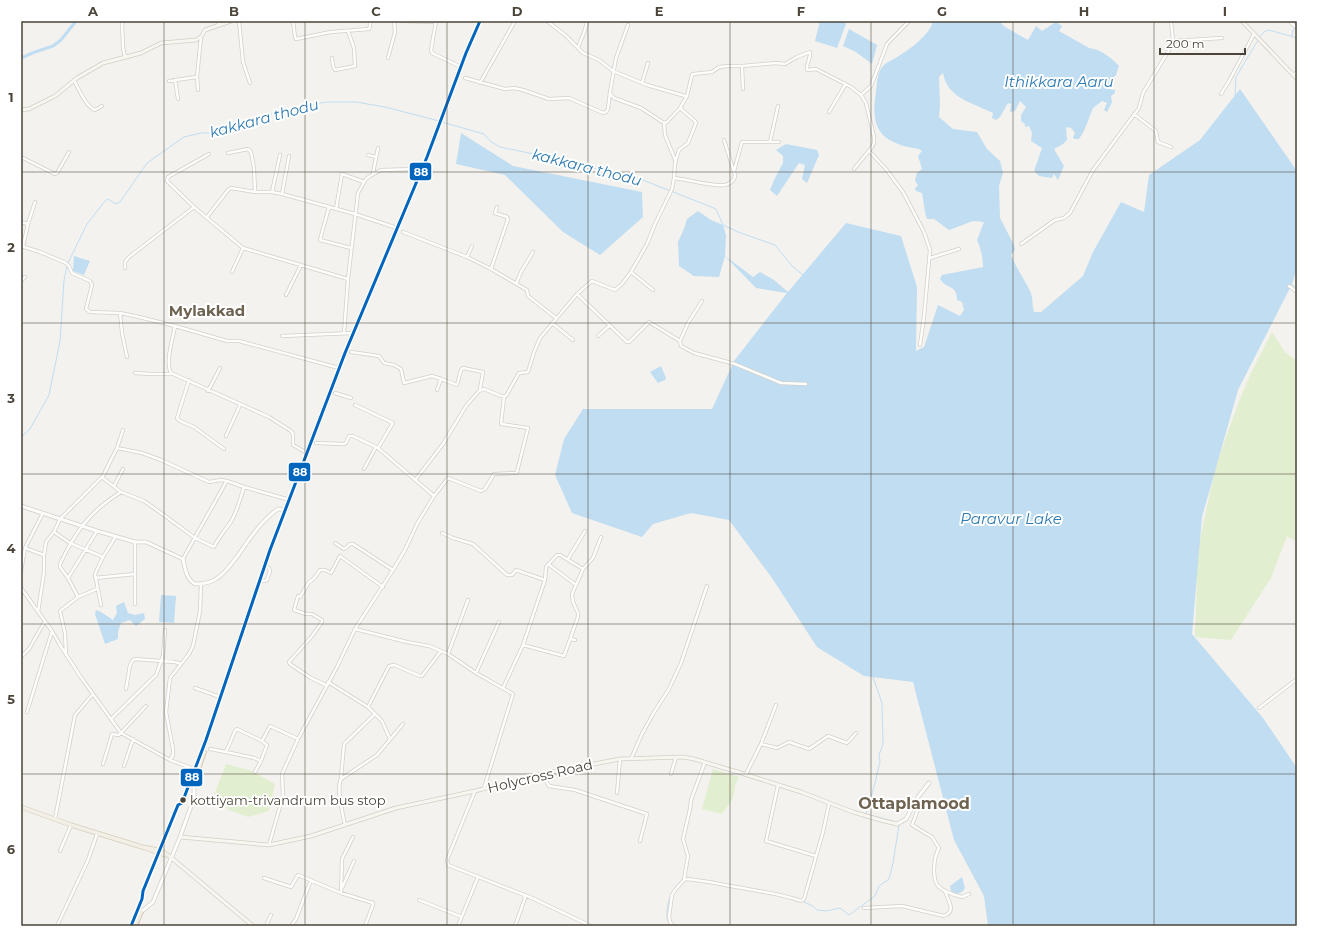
<svg xmlns="http://www.w3.org/2000/svg" width="1318" height="947" font-family="Montserrat,sans-serif">
<style>
.green{fill:#e1eecf}
.water{fill:#c0ddf1}
.lines{fill:none;stroke-linecap:round;stroke-linejoin:round}
.stream{stroke:#c0ddf1;stroke-width:1}
.canal{stroke:#c0ddf1;stroke-width:3}
.minor-casing{stroke:#d2d0cb;stroke-width:4}
.tertiary-casing{stroke:#d2d0cb;stroke-width:4.5}
.secondary-casing{stroke:#d3cfc5;stroke-width:4.5}
.primary-casing{stroke:#d6cebb;stroke-width:5}
.trunk-casing{stroke:#ccbfa9;stroke-width:5.5}
.minor{stroke:#fdfdfc;stroke-width:2.5}
.tertiary{stroke:#fdfdfc;stroke-width:3}
.secondary{stroke:#f7f6f1;stroke-width:3}
.primary{stroke:#f2efe6;stroke-width:3.5}
.trunk{stroke:#f0ece0;stroke-width:4}
.bus-1-casing{stroke:#fff;stroke-width:6}
.bus-1{stroke:#0065bd;stroke-width:3}
.grid{fill:none;stroke:#4b4439;stroke-width:1;stroke-opacity:0.55}
.bus-dot{fill:#4b4439;stroke:#fff;stroke-width:1.5}
.labels{text-anchor:middle;dominant-baseline:central;stroke-width:4;stroke-linejoin:round;paint-order:stroke}
.bus-label{font-size:13px;fill:#4b4439;stroke:#fff;text-anchor:start}
.street-label{font-size:14px;fill:#4b4439;stroke:#fff}
.water-label{font-size:15px;font-style:italic;fill:#2e7ab2;stroke:#fff}
.neighbourhood-label{font-size:15px;font-weight:bold;fill:#6e6250;stroke:#fff}
.quarter-label{font-size:16px;font-weight:bold;fill:#6e6250;stroke:#fff}
.line-badge{stroke:#fff;stroke-width:1.5}
.badge-label{font-size:11px;text-anchor:middle;font-weight:bold;fill:#fff}
.neatline{fill:none;stroke:#4b4439;stroke-width:1.5}
.grid-label{font-size:13px;text-anchor:middle;font-weight:bold;fill:#4b4439}
</style>
<rect width="100%" height="100%" fill="#f4f2ee"/>
<path class="green" d="M1272,332L1285,352L1297,361V542L1287,536L1271,578L1231,640L1195,637L1198,548L1216,465L1238,404L1250,375Z
M226,764L252,771L275,784L269,811L248,817L229,810L214,795Z
M713,769L739,777L735,785L734,793L732,800L722,814L702,809Z"/>
<path class="water" d="M820,21H844L846,24L837,48L815,41Z
M933,21H950L949,24L952,21H1002L1001,23L1005,27L1028,40L1036,26L1042,31L1056,22L1062,26L1059,31L1089,48C1100,49 1112,58 1119,66L1116,75L1109,82V89L1115,90V93L1111,96L1112,102L1107,112L1104,110L1107,103L1102,101L1093,108L1084,131L1079,139H1074L1073,137L1075,133L1071,128L1066,127L1067,140L1063,144L1054,149L1064,166L1058,180L1054,174L1052,178L1039,176L1034,171L1042,148L1031,141L1032,133L1029,126L1025,127V124L1021,121V115L1026,107L1020,101L1015,111L1010,112L1011,104L1008,103L1000,117L996,120L992,118L993,113C973,103 947,98 943,73L939,77L940,105L939,117L953,129L977,132L987,149L1000,161L1003,173L999,186L1000,218L1014,245L1015,250L1011,255C1016,268 1025,280 1031,293C1033,299 1032,306 1034,312H1041L1083,276L1093,252L1121,202L1144,212L1149,175L1200,140L1240,89L1297,171V269L1292,284L1238,390L1202,517L1192,634L1263,718L1297,768V926H988L984,896L954,840L913,682L864,676L817,647L772,578L729,520L691,513L653,524L642,537L572,513L555,475L564,439L583,409H712L734,361L787,293L756,288L725,256L719,277L694,276L679,266L678,242L684,229L687,219L698,211L711,220L723,225L726,235L725,256L753,277L760,272L774,280L788,292L846,223L901,236L917,287L916,351L924,347L938,305L960,316L964,310L962,302L957,300C957,284 947,290 940,279L942,275L983,267C983,258 981,249 977,240L984,222L973,221L949,230L934,219H927C924,211 924,202 922,193L916,191L915,188L918,186L915,180L917,173L922,169L918,156L922,151C918,148 913,148 908,147C900,145 889,141 883,135C872,123 874,106 876,91C877,83 877,71 884,65C887,62 893,60 897,57C908,51 931,34 933,21Z
M849,29L877,45L872,64L856,52L843,46Z
M461,133L513,166L642,192L643,217L600,255L563,232L505,175L456,164Z
M786,144L817,150L819,155L807,183L802,179L805,165L799,163L777,196L770,190L775,178L783,163V156L776,150Z
M74,256L90,261L84,275L73,271Z
M661,366L666,378L665,380L658,383L650,372Z
M161,595L176,596L174,623L159,622Z
M124,602L128,613L135,615L144,613L145,619L136,626L130,620L121,623L118,632V639L105,644L95,614L96,610L101,612L113,620L117,613L116,606Z
M962,877L965,888L962,892L956,894L951,891L950,886Z"/>
<g class="lines">
<path class="stream" d="M1292,36L1293,30L1297,26
M1260,37L1264,32L1269,30L1297,38
M1235,97L1236,77L1258,40
M442,122L484,134L490,141L500,147L573,162L614,174L640,179L709,206L716,209L723,225L738,232L775,245L792,266L803,275
M68,263L87,224L105,201L108,199L116,204L120,202L147,163L184,137L201,133H210L225,131L280,111L326,102H356L385,107L439,121
M1291,284L1297,288
M21,437L30,429L49,395L60,341L64,280L67,266
M873,677L882,703L883,744L879,755L880,762L874,787L866,814L893,821
M703,880L714,882
M802,901L813,906L817,910L826,911L840,908L849,915L875,896L879,886L889,879L893,863L899,825
M671,926C669,923 667,920 667,917C666,906 671,888 681,882"/>
<path class="canal" d="M21,58L35,52L53,46L61,40L76,21"/>
<g class="minor-casing">
<path id="minor" d="M122,21L123,48L125,57
M218,21L219,25
M239,21L243,62L250,83
M293,21L295,37L296,39L331,32L369,29L370,26V21
M401,21L436,22
M436,21L431,50L432,53L461,67
M547,21L565,35L583,53L599,60L613,71L647,85L685,96H687L692,75L693,74L712,72L719,67L728,66H742L776,63L785,64L797,57L810,52C811,58 806,64 807,70L816,69L851,87L861,95L866,103L874,137V143L872,147L854,169
M1289,21L1297,28
M628,25L616,58L610,92L611,95L614,98L641,108L664,123L667,122L680,108
M1173,41L1222,38
M578,48C581,38 586,31 587,21
M332,58L333,66L335,70L355,66L354,48L348,31
M388,58L395,32L394,21
M742,66L743,89
M1293,75L1297,72
M465,78L505,89L514,88L523,90L549,99L569,98L603,113L606,112L608,109L610,92
M74,80C78,88 86,107 95,110L102,106
M175,80L178,99
M169,81L197,77
M480,83L515,21
M642,83L648,63
M198,90L197,77L201,37
M1221,94L1229,81L1254,34
M861,95L871,86L887,44L909,21
M829,112L845,85
M1134,114L1156,131L1158,142L1171,147
M664,123L665,135L676,162
M770,142L778,106
M869,151L886,169L903,192L924,232L930,250L924,317L920,345
M228,153L248,149L251,152L254,168L255,192
M209,154L168,177L167,181L194,207L243,248L348,279
M368,155L376,157
M21,157L55,174L57,173L69,152
M734,171L742,142H779
M373,173L378,148
M674,178C685,179 716,187 725,185C730,184 735,180 735,175L724,140
M272,192L280,155
M282,194L289,156
M329,207L320,240L351,248
M336,209L342,174L364,182
M207,217L228,190L231,188L255,192H272L282,194L355,214L397,228
M21,222L28,224
M403,232L467,257L491,269L527,290L528,296L556,318
M1021,244L1055,220L1064,218L1070,213L1093,170L1139,108L1143,93L1172,45L1173,41L1171,21
M21,246L40,252L66,263L69,266L72,273L90,281L92,285L86,309L90,312L120,313L135,316L175,326C173,338 165,362 171,373L269,417L291,431L293,434V445L307,453
M23,246L28,224L35,202
M467,257L472,246
M930,258L959,249
M125,268V262L129,257L194,207
M491,269L508,219L507,217L495,213L497,207
M232,272L243,248
M631,272L653,290
M21,281L25,277
M516,284L521,272L533,252
M1289,286L1297,292
M577,294L627,342H629L649,322L680,341L681,346L694,353L735,364L781,383L806,384
M286,295L301,265
M120,313L122,333L127,357
M552,323L573,340
M175,326L227,341H239L339,368
M344,333L348,279L358,193L366,179L370,176L381,170L416,169L421,171
M282,336L353,333
M598,336L609,326
M680,341L688,323L702,301
M351,352L379,356L384,363L394,365L401,369L404,383L432,376L441,379
M135,373L151,374H173
M189,380L177,418L180,421L194,427L224,449
M437,390L441,379L457,385L461,370L463,368L483,372L480,389
M208,391L220,368
M335,393L351,398
M355,405L393,423L378,448
M123,430L117,448L103,476V478L121,492L144,501L161,513L195,538L214,547C218,538 224,532 230,523C237,513 240,499 244,487L227,481L226,482C212,508 197,533 183,559
M226,436L240,405
M117,448L142,453L161,460L209,482L221,480L227,481
M364,469L376,447
M416,479L443,444L466,406L479,391L484,389L501,396H506L519,373L528,372L534,352L540,338L577,294L592,281L615,290L622,284L631,272L647,244L655,224L672,189L674,178L675,163L679,150L688,143L696,123L695,121L680,108L687,96
M114,486L123,469
M244,487L290,500
M434,496L448,478L481,491L485,489L494,474L516,473L517,472L528,428L501,424L504,397
M43,513L25,548L44,555
M54,532L70,543L103,557
M442,533L453,538L473,544L507,575H512L516,570L545,580
M135,542V604
M335,543L344,549L346,548L350,544H353L393,570
M568,559L585,531
M548,564L576,585
M21,571L25,548
M68,578L97,531
M95,578L135,574
M260,580L264,581L267,580L270,571L269,568L265,566
M21,588L52,631L60,645L80,676L121,733L170,760L194,769
M78,597L68,578L60,567V564C75,532 90,511 121,492
M101,605L95,574L103,557L116,536
M38,612L44,572V555L46,542L54,532L60,519L103,476
M355,629L407,642L429,646L448,654L468,600
M571,639L575,640
M523,645L564,656L578,617V613L573,602L572,594L583,569L593,558L601,537
M448,654L476,673L513,694L484,788
M66,655L65,633L60,611L78,597L97,589
M21,657L29,649L45,621
M476,673L499,622
M328,682L368,707L382,721L390,739
M326,685L311,678L290,664L289,662L312,636L322,622V620L312,614H306L294,610L298,596L300,597L309,582C314,580 317,575 320,570H325L331,573L340,556L383,587
M195,688L220,697
M503,688L523,645L545,580L546,567L557,555H560L583,569
M126,689L130,665L133,660L135,659L175,662L181,664
M368,707L389,666L394,665L420,676H422L441,651
M1259,708L1297,679
M27,712L52,631
M111,719L156,675L163,656L165,630
M761,744L777,748L789,742L809,749L828,736L847,743L856,733
M210,749L226,752L235,731L237,729L262,741L270,726L298,739
M226,752L254,758L261,761L255,772
M631,759L642,734L653,714L669,689L681,663L707,586
M170,760L173,755V749L166,712L170,678L189,654L193,646L200,611L201,584
M261,761L267,745L262,741
M103,764L112,734L119,735L146,706
M124,766L133,739
M542,774L549,786L575,790L647,814L640,841
M671,774L676,757
M746,774L761,744L776,705
M341,778L344,744L375,714
M778,785L766,841L816,856
M475,791L447,860L448,865L532,898L591,926
M617,793L620,759
M914,804L918,809L912,825L932,837L939,848C934,856 931,879 939,887C945,892 954,895 962,897L969,894
M55,819L75,715L93,694
M345,825C343,814 336,789 341,779L377,755L403,724
M269,845L283,796L282,774L298,739L337,667L355,629L393,570L405,550L417,524L434,496L378,448L353,436H349L346,443L344,444L316,443
M60,851L71,825
M264,878L291,887L298,875L341,893L373,903V905L365,926
M684,879C704,880 723,885 743,888C762,892 782,894 801,901L804,899L823,832L829,804
M342,888L354,861
M341,893L342,859L353,837
M419,900L462,917
M864,908L902,906L944,916C957,911 948,901 945,891
M57,926L88,860L97,834
M266,926L271,915
M291,926L296,919L311,880
M458,926L478,877
M515,926L524,901L525,897L523,894
M673,926L670,922L669,917L672,895L675,890L684,880L688,856L683,839L690,809L691,800L705,762"/>
</g>
<g class="tertiary-casing">
<path id="tertiary" d="M21,506L97,531L135,542H146L183,559C185,568 186,579 195,584C202,584 210,583 216,579C226,573 232,563 239,554C250,538 262,520 278,509L286,510
M897,824L906,819L918,797L929,783
M142,899L143,891L178,805L182,803
M141,912L153,902L180,837L194,798V782"/>
</g>
<g class="secondary-casing">
<path id="secondary" d="M1242,21L1297,79
M21,110L29,109L55,96L77,78L103,63L141,53L161,43L196,40L201,37L205,30L231,21
M180,837L269,845L311,836L396,808L475,791L542,774L620,759L683,757L694,759L741,773L801,792L853,812L884,821L897,824
M168,855L253,926"/>
</g>
<g class="primary-casing">
<path id="primary" d="M21,807L71,825L142,847C151,848 160,850 168,855
M145,848L165,855"/>
</g>
<g class="trunk-casing">
<path id="trunk" d="M194,782L204,752
M182,803L206,740L270,550L345,353L427,157L466,53L480,21
M131,926L142,899
M135,926L141,912"/>
</g>
<use href="#minor" class="minor"/>
<use href="#tertiary" class="tertiary"/>
<use href="#secondary" class="secondary"/>
<use href="#primary" class="primary"/>
<use href="#trunk" class="trunk"/>
<g class="bus-1-casing">
<path id="bus-1" d="M131,926L142,899L143,891L178,805L182,803L206,740L270,550L345,353L427,157L466,53L480,21"/>
</g>
<use href="#bus-1" class="bus-1"/>
</g>
<path class="grid" d="M164,21V926M305,21V926M447,21V926M588,21V926M730,21V926M871,21V926M1013,21V926M1154,21V926M21,172H1297M21,323H1297M21,474H1297M21,624H1297M21,774H1297"/>
<circle class="bus-dot" cx="183" cy="800" r="3.5"/>
<g class="labels">
<g class="bus-label">
<text x="190" y="800">kottiyam-trivandrum bus stop</text>
</g>
<g class="street-label">
<text transform="translate(540 776) rotate(-13)">Holycross Road</text>
</g>
<g class="water-label">
<text x="1059" y="81">Ithikkara Aaru</text>
<text transform="translate(264 118) rotate(-15)">kakkara thodu</text>
<text transform="translate(587 167) rotate(14)">kakkara thodu</text>
<text x="1011" y="518">Paravur Lake</text>
</g>
<g class="neighbourhood-label">
<text x="207" y="310">Mylakkad</text>
</g>
<g class="quarter-label">
<text x="914" y="803">Ottaplamood</text>
</g>
</g>
<g class="line-badge">
<rect x="409" y="162" width="23" height="19" rx="4" fill="#0065bd"/>
<rect x="288" y="462" width="23" height="20" rx="4" fill="#0065bd"/>
<rect x="180" y="768" width="23" height="19" rx="4" fill="#0065bd"/>
</g>
<g class="badge-label">
<text x="421" y="176">88</text>
<text x="300" y="476">88</text>
<text x="192" y="781">88</text>
</g>
<rect width="1318" height="947" fill="none" stroke="#ffffff" stroke-width="44"/>
<path d="M1160 48v6h85v-6" fill="none" stroke="#4b4439" stroke-width="2"/>
<text x="1166" y="48" font-size="12" fill="#4b4439" stroke="#ffffff" stroke-width="3" paint-order="stroke">200 m</text>
<rect x="22" y="22" width="1274" height="903" class="neatline"/>
<g class="grid-label">
<text x="93" y="16">A</text>
<text x="234" y="16">B</text>
<text x="376" y="16">C</text>
<text x="517" y="16">D</text>
<text x="659" y="16">E</text>
<text x="801" y="16">F</text>
<text x="942" y="16">G</text>
<text x="1084" y="16">H</text>
<text x="1225" y="16">I</text>
<text x="11" y="102">1</text>
<text x="11" y="252">2</text>
<text x="11" y="403">3</text>
<text x="11" y="553">4</text>
<text x="11" y="704">5</text>
<text x="11" y="854">6</text>
</g>
</svg>
